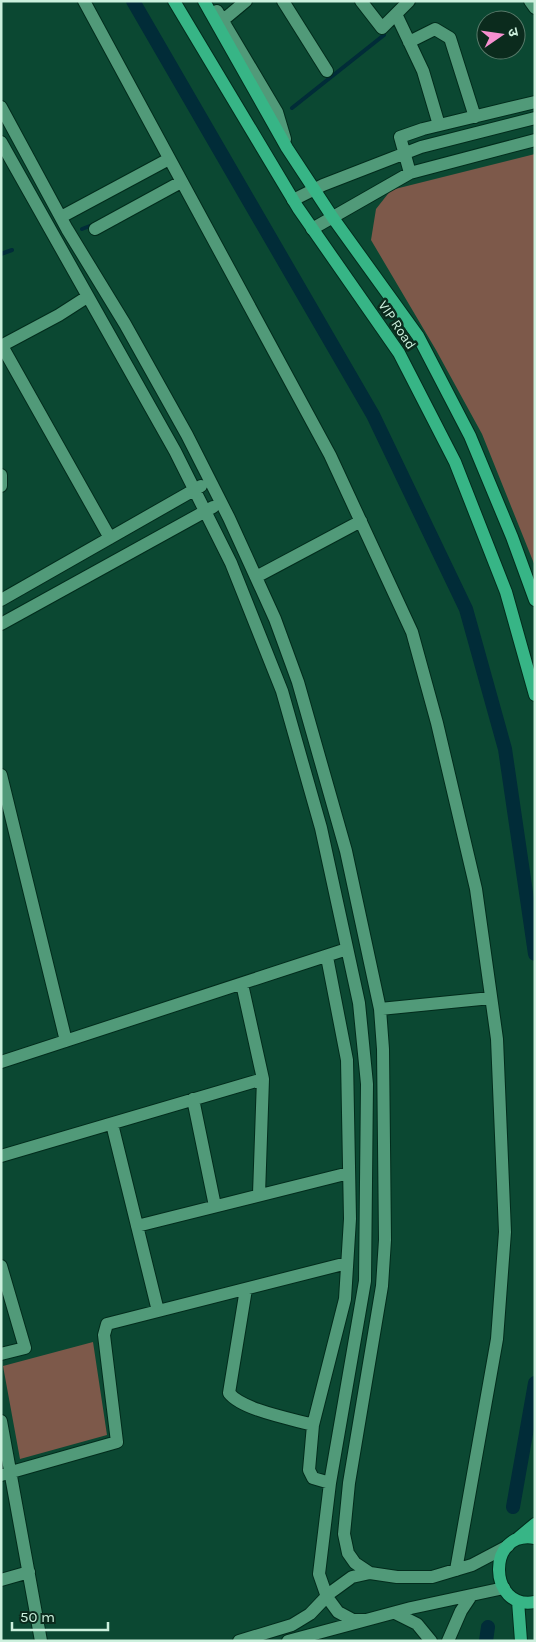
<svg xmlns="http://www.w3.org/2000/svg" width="536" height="1642" font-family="Karla,'Noto Sans Devanagari',sans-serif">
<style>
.green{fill:#7d594a}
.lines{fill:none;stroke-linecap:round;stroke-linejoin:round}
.stream{stroke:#012c38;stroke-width:4}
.canal{stroke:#012c38;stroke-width:14}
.minor-casing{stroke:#022c1c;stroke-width:14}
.major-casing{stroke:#022c1c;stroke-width:14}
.minor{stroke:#519a79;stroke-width:12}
.major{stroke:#37b586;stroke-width:12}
.labels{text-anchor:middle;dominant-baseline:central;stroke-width:5;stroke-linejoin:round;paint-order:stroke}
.street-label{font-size:14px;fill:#ccf0dd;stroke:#0b2b1d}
</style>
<rect width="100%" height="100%" fill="#0b4832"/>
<path class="green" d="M535,154V566L482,434L436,350L371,240L376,209L391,190Z
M93,1342L107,1435L20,1459L3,1366Z"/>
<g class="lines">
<path class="stream" d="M292,108L384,35
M82,229L95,224
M1,254L12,250"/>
<path class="canal" d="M133,1L373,415L466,609L505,749L535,954
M513,1507L535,1383
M486,1641L488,1627"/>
<g class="minor-casing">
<path id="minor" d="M84,1L330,455L412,632L437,723L476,889L497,1039L505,1232L497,1339L456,1570
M283,1L327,71
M361,1L382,28L409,1
M530,1L535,8
M217,11L277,112L285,139
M396,14L423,71L439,125
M222,21L246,1
M409,42L435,29L450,38L475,117
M1,107L67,229L125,324L187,435L229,518L275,619L298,682L346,851L380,1009L383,1049L385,1240L382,1286L349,1483L344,1534L348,1553L355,1563L370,1573
M1,142L175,451L231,563L282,691L321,828L359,1003L367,1084L365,1281L330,1483L319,1574L327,1597L338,1612L353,1620H365
M410,173L400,137L423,129L535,102
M293,200L323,185L421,147L535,118
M61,217L169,159
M95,229L181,182
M312,229L410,173L535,140
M1,346L59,315L87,297
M2,346L110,538
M1,475V486
M256,577L361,521
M1,600L201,486
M1,624L213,507
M1,775L66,1041
M327,957L347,1060L350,1219L345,1299L313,1425L309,1470L313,1478L330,1483
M242,984L263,1079L259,1194
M380,1009L491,998
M1,1062L347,949
M193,1099L215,1206
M112,1124L158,1311
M1,1156L263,1079
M137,1226L349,1173
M1,1266L25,1348L1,1354
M246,1289L229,1393C242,1410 292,1419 313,1425
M1,1421L41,1641
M1,1475L117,1442L104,1335L107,1324L347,1263
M1,1580L29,1572
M395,1613L417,1624L431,1641
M239,1641L292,1625L310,1614L330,1593L352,1577L370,1573L397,1577H432L472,1565L508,1546
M288,1641L411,1608L504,1588
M448,1641L461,1611L471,1596"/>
</g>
<g class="major-casing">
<path id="major" d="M174,1L298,208L399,353L455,462L506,592L535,695
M204,1L287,148L333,218L418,336L470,436L512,537L535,600
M535,1538C486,1529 488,1611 535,1602
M517,1539L535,1524
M518,1601L521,1641"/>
</g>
<use href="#minor" class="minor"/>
<use href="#major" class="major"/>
</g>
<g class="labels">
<g class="street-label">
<text transform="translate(397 325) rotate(56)">VIP Road</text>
</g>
</g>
<rect width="536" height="1642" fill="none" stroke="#ccf0dd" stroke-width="5"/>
<g transform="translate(501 35) rotate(77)"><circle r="24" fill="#0b2b1d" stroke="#587a6a"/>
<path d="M0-4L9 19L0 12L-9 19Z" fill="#f690d0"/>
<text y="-8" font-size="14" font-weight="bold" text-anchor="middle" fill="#ccf0dd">उ</text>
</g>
<path d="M12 1622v8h96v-8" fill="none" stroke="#ccf0dd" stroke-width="2.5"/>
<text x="20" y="1622" font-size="15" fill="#ccf0dd" stroke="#0b2b1d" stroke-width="4" paint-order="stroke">50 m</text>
</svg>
